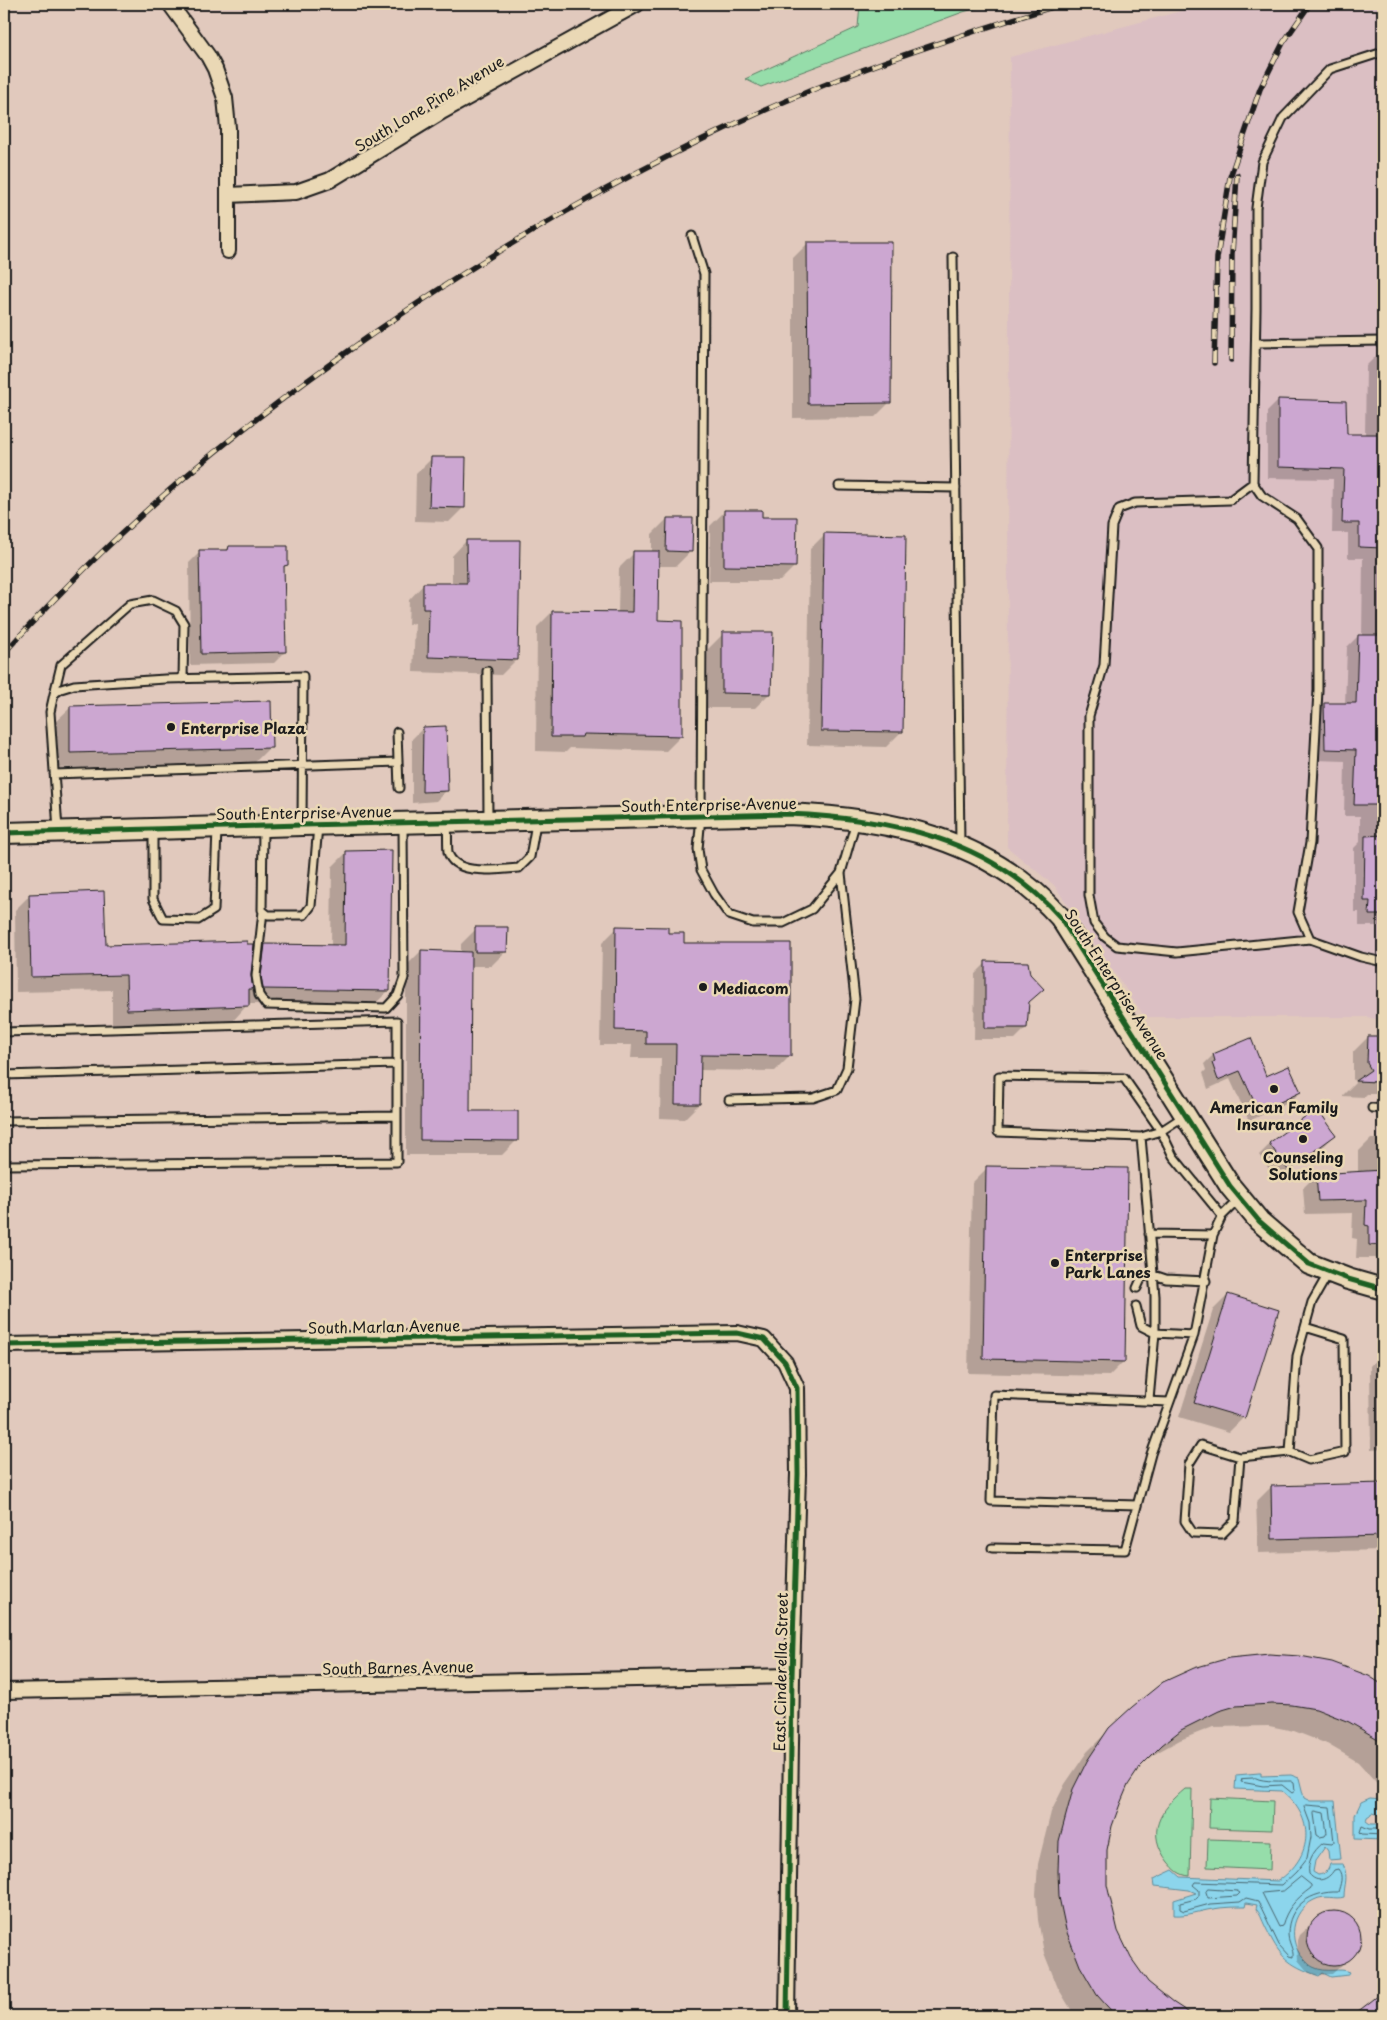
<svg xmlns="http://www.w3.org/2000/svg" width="1387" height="2020" font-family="'Playpen Sans',sans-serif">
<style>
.built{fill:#dbbfc3}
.green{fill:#96ddaa;stroke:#597c63}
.water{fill:#8cd5ec;stroke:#5f8b99}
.shadow{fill:#0003}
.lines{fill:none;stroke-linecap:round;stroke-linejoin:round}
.shore{stroke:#49666f;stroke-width:1}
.building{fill:#cca7d1;stroke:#1c1c1c}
.lane-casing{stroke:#1c1c1c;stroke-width:11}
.street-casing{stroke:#1c1c1c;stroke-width:18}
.secondary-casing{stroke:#1c1c1c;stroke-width:24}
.lane{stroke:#ead8b5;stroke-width:7}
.street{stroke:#ead8b5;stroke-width:14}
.secondary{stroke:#ead8b5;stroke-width:20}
.rail-casing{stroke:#1c1c1c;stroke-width:5.5}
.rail{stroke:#ead8b5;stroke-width:4;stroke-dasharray:11;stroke-linecap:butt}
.cycleway-casing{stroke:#ead8b5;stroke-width:8}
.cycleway{stroke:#1b5e20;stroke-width:5}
.poi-dot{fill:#1c1c1c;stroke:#ead8b5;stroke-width:2}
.labels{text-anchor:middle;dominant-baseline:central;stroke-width:5;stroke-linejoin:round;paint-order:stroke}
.street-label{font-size:15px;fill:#1c1c1c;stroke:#ead8b5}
.poi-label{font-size:15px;font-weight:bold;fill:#1c1c1c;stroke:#ead8b5;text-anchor:start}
</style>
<rect width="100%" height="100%" fill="#e1c9bd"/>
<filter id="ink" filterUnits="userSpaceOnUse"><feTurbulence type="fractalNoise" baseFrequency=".02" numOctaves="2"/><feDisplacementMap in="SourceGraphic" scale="10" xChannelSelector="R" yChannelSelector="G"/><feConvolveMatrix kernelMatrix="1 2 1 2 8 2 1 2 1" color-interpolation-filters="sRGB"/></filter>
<g filter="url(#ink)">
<path class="built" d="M1207,4H1383V1021L1367,1017H1145L1054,885L1007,847L1010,57Z"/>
<path class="green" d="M860,4H992L963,12L761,87L745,79L858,27Z
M1185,1789H1192L1190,1876C1179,1875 1175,1870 1168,1862C1145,1832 1160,1810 1185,1789Z
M1210,1798L1273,1801L1272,1830L1209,1828Z
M1208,1839L1271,1841L1270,1870L1207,1867Z"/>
<path class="water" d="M1259,1773H1261V1776L1291,1775L1299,1778L1304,1798L1310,1801H1335L1341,1859L1329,1860L1328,1851L1325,1847L1315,1861L1313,1872L1318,1875C1325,1874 1328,1872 1330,1864H1343C1349,1879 1344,1883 1344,1897C1335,1900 1325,1894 1314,1900C1291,1911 1287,1942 1304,1959C1307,1962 1309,1965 1313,1967C1327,1974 1340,1967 1350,1972L1348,1975L1331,1977L1323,1973L1319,1976C1286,1964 1280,1957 1265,1926C1262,1920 1260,1913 1256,1909L1257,1905L1246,1903L1245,1907C1234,1907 1224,1907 1213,1909C1199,1911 1188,1916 1174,1915V1900L1196,1893L1189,1890L1155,1886L1154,1879L1173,1870L1181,1877L1278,1881C1314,1856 1315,1818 1282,1791L1235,1789L1236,1775Z
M1370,1798L1383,1799V1816L1373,1813L1367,1817L1366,1821L1370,1824H1383V1840L1355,1839V1815L1361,1802Z"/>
<path class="shadow" d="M808,243L890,402L875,417L793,418V258Z
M1377,355H1383V926H1359V912H1354V848L1360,842V816H1344L1345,761L1315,760L1314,715L1325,704H1345L1347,647L1358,636H1362L1363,558H1348V533H1332L1333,479L1267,478V412L1279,400L1345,435H1365L1366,366Z
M431,459L464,507L449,522L415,521L416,474Z
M725,511L761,518L795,566L780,581H709L710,526Z
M667,519L691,551L676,566H658L656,622H681V736L666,751L570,748L566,752L536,751L537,627L552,612L618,613L619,568L634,553H652V534Z
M825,534L901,732L886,747L807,745L810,549Z
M466,541L516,660L501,675L413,672L415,623L408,624L409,600L423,585H452V556Z
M229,547L287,564L283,569L285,652L274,663L190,665L189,563L200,552L225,551Z
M723,634L770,693L755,708H707L708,649Z
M70,708L270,747L255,762L56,768L55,722Z
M423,728L447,790L436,801L412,803V739Z
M347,852L389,990L374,1005L248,1004L233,1021L112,1024V990L16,992L15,910L30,895L105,946L251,959L265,945L331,946L332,867Z
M617,928L667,935L683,944L790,1056L775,1071L699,1070V1104L684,1119L660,1118L661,1058H631L632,1045H600L602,943Z
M476,929L506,951L491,966H470L469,1112L517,1140L502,1155H406V966L421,951L461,953V944Z
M986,963L1026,1028L1015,1039H974L975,974Z
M1368,1037H1383V1094H1367L1364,1097L1342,1096L1355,1083L1353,1079V1052Z
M1213,1055L1266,1078L1300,1092L1291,1101L1249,1121L1230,1079L1208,1089L1203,1073L1206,1070L1204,1064Z
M1335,1135L1324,1146L1277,1180L1259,1155L1270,1144Z
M1371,1139H1383V1258H1356L1357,1239L1352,1238L1353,1213L1305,1214L1303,1188L1316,1175L1358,1173V1152Z
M987,1168L1124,1361L1109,1376L968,1373L972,1183Z
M1228,1295L1244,1417L1229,1432L1179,1417L1213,1310Z
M1383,1352V1449L1371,1450L1370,1366Z
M1383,1484V1550L1258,1553L1256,1502L1271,1487Z
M1368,1677L1383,1686V1790L1358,1762L1327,1744L1294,1731L1269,1726L1213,1727L1180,1740L1158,1752L1142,1764L1127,1785L1111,1826L1106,1849V1886L1117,1931L1130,1959L1148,1983L1173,2004L1192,2016H1075L1058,1988L1044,1953L1038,1920L1036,1894L1038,1864L1051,1812L1065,1784L1087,1752L1110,1729Z
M1341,1912L1355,1921L1359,1928L1360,1945L1356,1952L1332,1974L1316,1975L1308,1972L1298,1960L1297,1943L1300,1935L1324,1913Z
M1383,1993V2016H1351L1360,2012Z"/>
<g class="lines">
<path class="shore" d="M1256,1778C1263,1782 1284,1781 1291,1781L1294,1783L1295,1791L1292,1793L1282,1785L1263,1786L1241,1782L1242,1779Z
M1306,1805L1330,1807L1334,1842L1332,1844L1323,1843C1313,1851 1307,1862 1309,1874C1317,1884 1328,1880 1334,1870L1338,1869C1344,1876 1340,1885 1338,1892C1312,1891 1288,1905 1288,1934C1288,1942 1294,1950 1293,1957L1289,1956L1279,1945L1258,1901L1246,1898L1240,1902L1210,1904L1184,1911L1180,1909V1903L1196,1899L1199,1896V1890L1193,1885L1195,1882L1282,1885L1296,1872L1307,1858L1311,1837L1310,1823L1304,1807Z
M1315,1811L1324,1813L1327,1833L1325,1836L1320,1837L1317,1835L1314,1814Z
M1383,1829H1369L1362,1826L1360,1832L1362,1834L1383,1835
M1301,1877L1311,1885V1888C1296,1899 1287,1908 1282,1926L1279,1927L1262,1893L1283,1891Z
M1208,1889L1237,1891L1240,1893L1237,1896L1208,1898L1206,1892Z"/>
</g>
<path class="building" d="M807,242H892L891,403L808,404Z
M1278,399L1346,401L1347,434H1383V548L1359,547V523H1342L1344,469L1278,467Z
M431,457H466L465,508L429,507Z
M724,510H762V517H797L796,567L724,566Z
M667,518H693L692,552L666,551Z
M824,533L906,535L903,732L821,731Z
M466,540H520L518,660L428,657L429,609H423V583H467Z
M229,546H288V565L284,566L286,652L201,654L199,550H228Z
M633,551H659L658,620L682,621V736L583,734L582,737H551L552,611L632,612Z
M722,632H773L771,694L722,693Z
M1358,635H1383V805H1354L1356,750L1325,749L1324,703H1356Z
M271,701L272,748L70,753V706Z
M446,726L448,791L422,792L423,727Z
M1383,835V915H1369L1370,901H1364L1365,836Z
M392,850L390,991L263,989L261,976L265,944L345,945L346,851Z
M104,891L106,945L247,941V944H254L251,975L253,989H249V1006L127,1010L126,975L31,977L29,894Z
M616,926L668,927V933H684V943H791V1056L701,1055L700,1104H675L676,1044H646V1031L615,1030Z
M475,927H508L507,952H475Z
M421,950L471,952L470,1111H518V1141L420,1140Z
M985,961L1028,962L1030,974L1044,989L1029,1002L1027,1028H985Z
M1368,1036H1383V1091L1378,1082L1355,1081L1371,1070L1367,1063Z
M1251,1038L1266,1076L1289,1066L1301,1092L1259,1112L1240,1071L1218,1080L1212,1063L1215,1061L1213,1054Z
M1317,1108L1336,1135L1288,1170L1269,1143Z
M986,1166L1128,1168L1125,1362L983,1359Z
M1383,1170V1246L1369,1245V1226L1365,1225L1366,1200L1318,1201L1316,1174Z
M1228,1294L1279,1310L1245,1418L1194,1403Z
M1383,1483V1536L1272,1539L1271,1486Z
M1269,1654L1300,1656L1332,1662L1369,1676L1383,1685V1742L1349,1722L1316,1709L1292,1705L1272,1704L1236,1706L1219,1711L1181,1730L1162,1745L1140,1767L1128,1785L1120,1804L1112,1826L1107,1850V1885L1118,1931L1131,1958L1148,1982L1174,2003L1194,2016H1116L1097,1995L1080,1966L1066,1930L1059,1897L1058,1871L1059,1841L1073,1789L1087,1761L1109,1728L1132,1707L1163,1682L1194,1668L1229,1658Z
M1307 1938a27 27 0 1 1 54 0a27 27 0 1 1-54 0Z
M1383,1992V2016H1352Z"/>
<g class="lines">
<g class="lane-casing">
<path id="lane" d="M1383,52L1330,69L1283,118L1262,162L1256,208V309L1253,483L1262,496L1297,519L1318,548V690L1310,843L1298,912L1310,939L1361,957L1383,962
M692,236L704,274L701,816L698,849L701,870L714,894L729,915L753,923H783L812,909L841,873L856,821
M953,257L960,845
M1256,343L1383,341
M1253,483L1230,500L1135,503L1119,509L1112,526L1104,665L1089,716V895L1094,923L1105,937L1117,946L1177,952L1310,939
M839,486L956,488
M487,671L488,818
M54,694L61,665L130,604L153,600L176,611L184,624L183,679
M397,732L399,788
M54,774L398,762
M447,824C448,833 447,843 448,852C454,877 500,869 519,868L530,857L536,823
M153,829V899L163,919L198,920L214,910L217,829
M263,829L262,910L268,915H304L311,906L318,826
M58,830L50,712L54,694L61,689L74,685L165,679L303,676L302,824
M263,911L256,976L259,995L266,1005L386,1008L398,995L404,978L403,824
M4,1032L397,1021V1162L4,1165
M4,1075L397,1064
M999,1076L1124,1078L1161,1131L1141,1137L998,1132Z
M729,1100L813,1098L837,1090L847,1068L855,999L841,873
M1372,1108L1383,1109
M1184,1116L1161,1131L1173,1156L1222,1216L1239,1199
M4,1121L397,1116
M1141,1137L1155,1296V1333L1149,1400
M1149,1234L1213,1235
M1137,1288L1142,1277L1154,1275L1166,1279L1206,1281
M1136,1306L1141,1326L1155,1333L1194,1335
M1305,1327L1344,1339L1345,1452L1309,1460L1290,1452L1297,1356L1312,1302L1328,1274
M1240,1457L1235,1521L1222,1534L1193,1533L1185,1521L1189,1464L1201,1445L1240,1457L1290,1452
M1137,1505L991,1501L994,1395L1169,1402
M992,1548L1125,1550L1151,1454L1194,1335L1213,1235L1222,1216"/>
</g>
<g class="street-casing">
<path id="street" d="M170,4L208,56L215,69L225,98L228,128V251
M228,195L296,192L330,180L443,111L637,4
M4,1345L737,1333L764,1339L785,1362L797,1388L798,1474L792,1676L787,2016
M4,1691L792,1676"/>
</g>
<g class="secondary-casing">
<path id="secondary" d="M4,833L302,825L787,814C889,818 989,838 1060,917L1230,1186L1259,1221L1309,1264L1348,1279L1383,1289"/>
</g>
<use href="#lane" class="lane"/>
<use href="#street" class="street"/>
<use href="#secondary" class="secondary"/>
<g class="rail-casing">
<path id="rail" d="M1231,360L1232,254L1237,175
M1214,363L1217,258L1230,177L1260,89L1283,43L1310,4
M4,653C45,608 88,564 133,523C207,454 288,393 371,335C524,229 690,135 865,69C930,45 996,24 1062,4"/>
</g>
<use href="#rail" class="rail"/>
<g class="cycleway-casing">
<path id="cycleway" d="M4,833L302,825L787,814C889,818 989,838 1060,917L1230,1186L1259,1221L1309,1264L1348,1279L1383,1289
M4,1345L737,1333L764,1339L785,1362L797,1388L798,1474L792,1676L787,2016"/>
</g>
<use href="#cycleway" class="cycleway"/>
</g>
</g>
<g class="poi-dot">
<circle cx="171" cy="727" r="5"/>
<circle cx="703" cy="987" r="5"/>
<circle cx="1274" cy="1089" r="5"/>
<circle cx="1303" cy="1139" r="5"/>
<circle cx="1055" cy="1263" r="5"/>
</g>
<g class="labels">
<g class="street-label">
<text transform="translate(429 103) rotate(-31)">South Lone Pine Avenue</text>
<text transform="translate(709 804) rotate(-1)">South Enterprise Avenue</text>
<text transform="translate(304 812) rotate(-1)">South Enterprise Avenue</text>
<text transform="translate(1117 984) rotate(57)">South Enterprise Avenue</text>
<text transform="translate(384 1326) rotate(-1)">South Marlan Avenue</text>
<text transform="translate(398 1667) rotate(-1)">South Barnes Avenue</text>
<text transform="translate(780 1672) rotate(-89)">East Cinderella Street</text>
</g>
<g class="poi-label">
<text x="181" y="727">Enterprise Plaza</text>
<text x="713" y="987">Mediacom</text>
<text x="1274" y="1106" text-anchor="middle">American Family<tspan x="1274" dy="17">Insurance</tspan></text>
<text x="1303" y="1156" text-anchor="middle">Counseling<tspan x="1303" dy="17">Solutions</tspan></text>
<text x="1065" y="1254">Enterprise<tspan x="1065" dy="17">Park Lanes</tspan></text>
</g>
</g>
<rect width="1387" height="2020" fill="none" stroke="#ead8b5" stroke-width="20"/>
<rect x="10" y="10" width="1367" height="2000" fill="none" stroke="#1c1c1c" stroke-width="2" filter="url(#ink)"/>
</svg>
